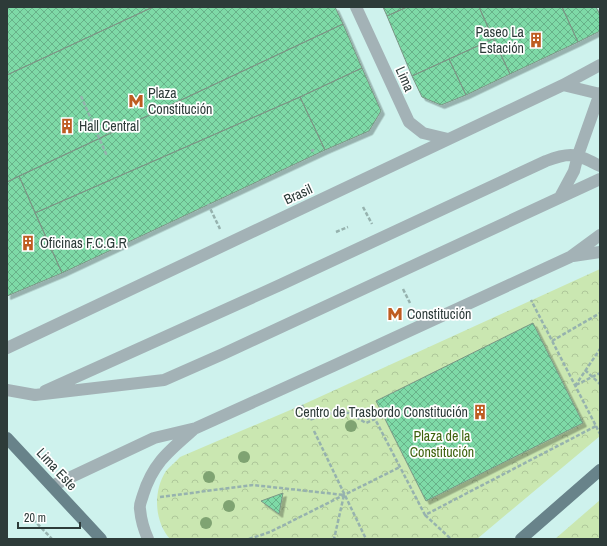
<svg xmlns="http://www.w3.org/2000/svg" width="607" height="546" font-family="'Archivo Narrow',sans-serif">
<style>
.forest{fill:url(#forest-crowns)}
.building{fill:url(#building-cross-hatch);stroke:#7b9585;filter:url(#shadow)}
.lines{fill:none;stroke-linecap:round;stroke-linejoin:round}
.path{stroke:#96b2ae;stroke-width:2.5;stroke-dasharray:4 2;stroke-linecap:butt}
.minor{stroke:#a3b2b6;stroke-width:12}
.major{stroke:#68838a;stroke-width:12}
.tree{fill:#7fa372}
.labels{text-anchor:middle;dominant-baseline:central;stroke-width:3.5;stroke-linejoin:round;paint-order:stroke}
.poi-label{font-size:14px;fill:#2d3b39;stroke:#fff;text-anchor:start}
.street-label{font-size:14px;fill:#2d3b39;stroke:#fff}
.park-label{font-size:14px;fill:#3e620d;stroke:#fff}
</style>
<defs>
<pattern id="forest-crowns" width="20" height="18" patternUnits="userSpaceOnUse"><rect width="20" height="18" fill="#cae7b1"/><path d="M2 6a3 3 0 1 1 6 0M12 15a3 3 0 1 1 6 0" fill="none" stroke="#aec799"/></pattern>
<pattern id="building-cross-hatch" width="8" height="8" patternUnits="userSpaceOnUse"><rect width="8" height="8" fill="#7edaa7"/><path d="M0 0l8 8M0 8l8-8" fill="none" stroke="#68b289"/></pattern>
<filter id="shadow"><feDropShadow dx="3.5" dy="3.5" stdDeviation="0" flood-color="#0004"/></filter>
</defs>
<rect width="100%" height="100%" fill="#cef2ed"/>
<path class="forest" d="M600,269V436L477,539H170C154,521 153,491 166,471C170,466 176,462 180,457L302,405Z
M600,500V539H555Z"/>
<path class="building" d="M7,7H153L7,75Z
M153,7H335L343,24L7,182V75Z
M383,7H407L387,16Z
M407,7H479L493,39L412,76L387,16Z
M479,7H562L578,42L510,74Z
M562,7H596L600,15V31L578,42Z
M343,24L362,68L300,97L35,213L19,176Z
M493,39L510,74L466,95L449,59Z
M449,59L466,95L441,105L422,97L412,76Z
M362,68L381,111L369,131L325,150L300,97Z
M300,97L325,150L62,273L35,213Z
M19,176L62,273L7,296V182Z
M533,323L583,423L426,501L376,401Z
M283,493L279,514L261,501Z"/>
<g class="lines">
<path class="path" d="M81,96L107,156
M311,151L314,150
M208,204L220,229
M363,207L372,224
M336,232L348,227
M403,289L410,303
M552,341L600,313
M585,370L600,384
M576,385L600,373
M575,386L600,349
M302,405L309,420L335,412L349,413L366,423L375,419L425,515L596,426L531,300
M596,426L600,434
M314,431L366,539
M160,497L253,485L344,495L334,539
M29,515L52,539
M425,515L451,539
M249,539L270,532L400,467"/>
<path class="minor" d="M356,7L409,122L423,133L448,139
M563,85L600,94
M560,197L574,171L578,155L600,93
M573,256L600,252
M7,348L563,85L600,65
M7,390L35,395L164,380L223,354L600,179
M45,391L280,285L546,161C572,151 576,154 600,166
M52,486L154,438L196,428L333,366L570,257L600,235
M148,539C144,530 141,520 140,509C139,505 142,499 143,495C153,463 169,451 193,430"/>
<path class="major" d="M7,438L101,539
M521,539L600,470"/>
</g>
<g class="tree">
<circle cx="351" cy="426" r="6"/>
<circle cx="244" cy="457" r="6"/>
<circle cx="209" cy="477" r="6"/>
<circle cx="229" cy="506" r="6"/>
<circle cx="206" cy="523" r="6"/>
</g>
<defs>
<g id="building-bare" transform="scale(1.2)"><path d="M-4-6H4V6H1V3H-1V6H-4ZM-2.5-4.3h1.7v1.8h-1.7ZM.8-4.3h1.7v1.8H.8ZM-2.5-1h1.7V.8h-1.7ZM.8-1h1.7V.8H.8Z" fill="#be5c21" stroke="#fff" stroke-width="2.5" paint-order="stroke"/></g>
<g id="metro-bare" transform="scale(1.2)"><path d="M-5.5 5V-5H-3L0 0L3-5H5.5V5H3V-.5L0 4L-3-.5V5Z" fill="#be5c21" stroke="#fff" stroke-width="2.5" paint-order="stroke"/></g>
</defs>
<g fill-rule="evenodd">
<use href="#building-bare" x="536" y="40"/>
<use href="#metro-bare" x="136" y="101"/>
<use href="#building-bare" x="67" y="126"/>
<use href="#building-bare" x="28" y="243"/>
<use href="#metro-bare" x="395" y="314"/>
<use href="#building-bare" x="480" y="412"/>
</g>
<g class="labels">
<g class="poi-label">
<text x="524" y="32" text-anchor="end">Paseo La<tspan x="524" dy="16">Estación</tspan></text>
<text x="148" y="93">Plaza<tspan x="148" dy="16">Constitución</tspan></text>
<text x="79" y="126">Hall Central</text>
<text x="40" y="243">Oficinas F.C.G.R</text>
<text x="407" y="314">Constitución</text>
<text x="468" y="412" text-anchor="end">Centro de Trasbordo Constitución</text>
</g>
<g class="street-label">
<text transform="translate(405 79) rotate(66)">Lima</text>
<text transform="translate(298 194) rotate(-25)">Brasil</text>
<text transform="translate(57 469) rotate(47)">Lima Este</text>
</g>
<g class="park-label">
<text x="442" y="436">Plaza de la<tspan x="442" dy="16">Constitución</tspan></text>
</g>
</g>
<rect width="607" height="546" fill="none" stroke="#2d3b39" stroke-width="16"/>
<path d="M18 522v6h62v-6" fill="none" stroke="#2d3b39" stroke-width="2"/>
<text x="24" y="522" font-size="12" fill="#2d3b39" stroke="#ffffff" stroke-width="3" paint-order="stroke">20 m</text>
</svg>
